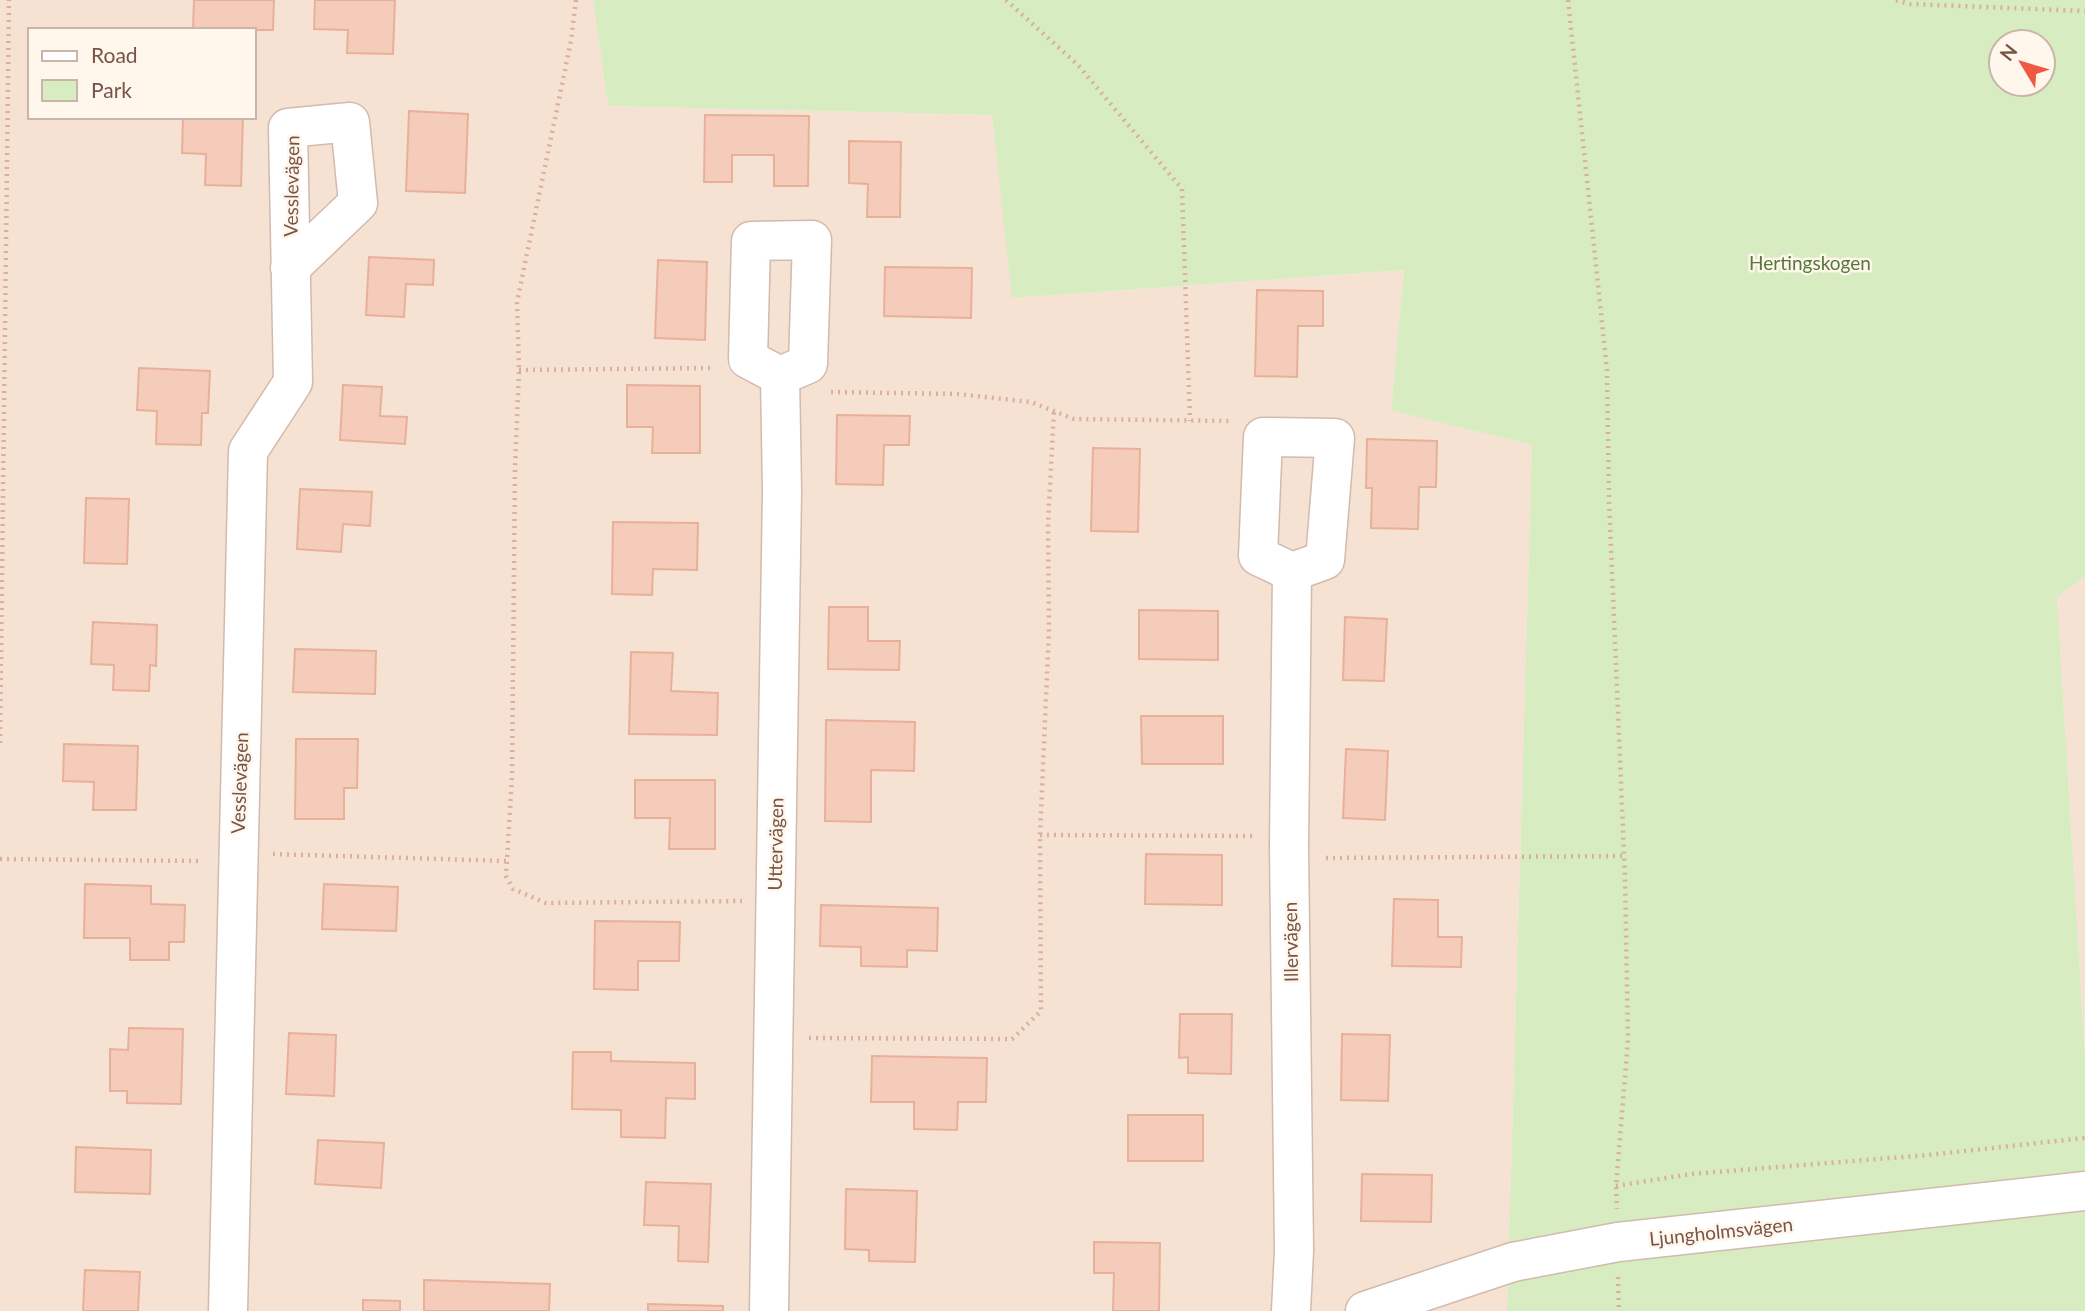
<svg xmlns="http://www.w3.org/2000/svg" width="2085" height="1311" font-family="Lato,sans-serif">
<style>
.residential{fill:#f6e2d2;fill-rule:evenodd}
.green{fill:#d7ecc1;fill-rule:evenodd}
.building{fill:#f5ccba;stroke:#e9b099;stroke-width:2}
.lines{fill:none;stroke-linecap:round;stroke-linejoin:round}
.minor-casing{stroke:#d2baac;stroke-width:41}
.path{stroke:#daaf9d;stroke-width:4.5;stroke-dasharray:2 5;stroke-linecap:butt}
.minor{stroke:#fff;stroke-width:38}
.labels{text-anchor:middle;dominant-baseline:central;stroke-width:5;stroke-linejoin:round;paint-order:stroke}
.street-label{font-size:19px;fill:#785448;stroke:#fff6ec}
.park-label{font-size:19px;fill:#53793c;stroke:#fff6ec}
</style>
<rect width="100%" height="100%" fill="#fef1e4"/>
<path class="residential" d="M0,0H593L608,106L992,115L1013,298L1404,270L1391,409L1532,445L1507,1311H0ZM30,30H254V117H30Z
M2085,577V1057L2057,597Z"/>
<path class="green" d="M593,0H2085V577L2057,597L2085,1057V1311H1507L1532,445L1391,410L1404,270L1012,298L992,115L608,106ZM2001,42H2043V84H2001Z"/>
<path class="building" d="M194,0H274L273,30H193Z
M315,0H395L393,54L347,53L348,30L314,29Z
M409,111L468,114L465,193L406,191Z
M705,115L809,116L808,186H774V155H732V182H704Z
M183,117H243L241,186L205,185L206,154L182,153Z
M849,141L901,142L900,217H867L868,184L849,183Z
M369,257L434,260L433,285L406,284L404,317L366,315Z
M658,260L707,262L705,340L655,338Z
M885,267L972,268L971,318L884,316Z
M1257,290L1323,291V326H1298L1297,377L1255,376Z
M139,368L210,371L208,413H202L201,445L156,444L157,411L137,410Z
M343,385L382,387L380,416L407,417L405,444L340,440Z
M627,385L700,386V453H652L653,427H627Z
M837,415L910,416L909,445H884L883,485L836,484Z
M1367,439L1437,441L1436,487H1419L1418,529L1371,528L1372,488H1366Z
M1093,448L1140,449L1138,532L1091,531Z
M300,489L372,492L370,526L343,524L341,552L297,549Z
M86,498L129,499L127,564L84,563Z
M613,522L698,523L697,570L653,569L652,595L612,594Z
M829,607H868V641H900L899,670L828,669Z
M1139,610L1218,611V660L1139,659Z
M1345,617L1387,619L1384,681L1343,680Z
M93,622L157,625L156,666L150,665L149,691L113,690L114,665L91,664Z
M295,649L376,651L375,694L293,692Z
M631,652L673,653L671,691L718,693L717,735L629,734Z
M1141,716H1223V764H1142Z
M826,720L915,722L914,771L871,770V822L825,821Z
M296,739H358L357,788H344V819H295Z
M64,744L138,746L136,810H93L94,782L63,781Z
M1346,749L1388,751L1385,820L1343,818Z
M635,780H715V849H669L670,818H635Z
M1146,854L1222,855V905L1145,904Z
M85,884L151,886V904L185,905L184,942H169V960H130V938H84Z
M324,884L398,887L396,931L322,929Z
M1394,899L1438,900V937H1462L1461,967L1392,966Z
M821,905L938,908L937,951L907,950V967L861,966V947L820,946Z
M595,921L680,922L679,961H638V990L594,989Z
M1180,1014H1232L1231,1074L1188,1073V1057L1179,1058Z
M129,1028L183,1029L181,1104L127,1103V1091H110V1049L128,1050Z
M289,1033L336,1035L334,1096L286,1094Z
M1342,1034L1390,1035L1388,1101L1341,1100Z
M573,1052H611V1061L695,1063V1099L666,1098L665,1138L621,1137V1110L572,1109Z
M872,1056L987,1058L986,1102H958L957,1130L914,1129V1102H871Z
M1128,1115H1203V1161H1128Z
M318,1140L384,1143L381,1188L315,1184Z
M76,1147L151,1150L150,1194L75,1192Z
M1362,1174L1432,1175L1431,1222L1361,1221Z
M646,1182L711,1184L708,1262L678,1261L679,1226L644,1225Z
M846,1189L917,1191L915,1262L869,1261V1250L845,1249Z
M1094,1242L1160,1243L1159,1311H1113L1114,1273H1094Z
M85,1270L140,1272L138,1311H83Z
M424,1280L550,1284L549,1311H424Z
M363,1300L400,1301V1311H363Z
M648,1304L723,1306V1311H648Z"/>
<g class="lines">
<g class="minor-casing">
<path id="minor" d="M812,240L808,364L780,376L748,359L751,241Z
M1263,437L1335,438L1325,560L1292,572L1258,556Z
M228,1311L248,451L293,382L288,128L350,122L358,203L290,268
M769,1311L782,491L780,376
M1291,1311L1294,1251L1289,847L1292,572
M1365,1311L1513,1262L1618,1242L2085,1191"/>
</g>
<path class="path" d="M576,0L571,41L517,302L519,370L515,468L512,776L506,876L513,889L546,903L742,901
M1006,0L1078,65L1182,189L1190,421
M1568,0L1607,370L1609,500L1625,877L1628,1040L1616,1186L1617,1209
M1896,0L1910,4L2085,11
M519,370L714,368
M831,392L958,394L1031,402L1074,419L1232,421
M0,743L9,0
M1040,835L1253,836
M273,854L506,861
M1326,858L1625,856
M0,859L202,861
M809,1038L1012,1039L1041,1011L1040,835L1049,630L1048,523L1054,410
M1616,1186L1691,1174L1928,1155L2085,1138
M1618,1277L1619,1311"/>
<use href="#minor" class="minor"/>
</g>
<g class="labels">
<g class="street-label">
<text transform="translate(291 186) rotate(-89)">Vesslevägen</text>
<text transform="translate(239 783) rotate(-88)">Vesslevägen</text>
<text transform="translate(775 844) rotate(-89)">Uttervägen</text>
<text transform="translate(1290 942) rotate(-91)">Illervägen</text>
<text transform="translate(1721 1231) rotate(-6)">Ljungholmsvägen</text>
</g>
<g class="park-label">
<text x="1810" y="262">Hertingskogen</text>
</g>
</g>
<rect x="28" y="28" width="228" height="91" fill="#fff6ec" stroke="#c9b5aa" stroke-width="2"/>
<rect x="42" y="51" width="35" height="10" fill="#ffffff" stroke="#c9b5aa" stroke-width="2"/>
<text x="91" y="63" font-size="21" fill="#785448">Road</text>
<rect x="42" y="80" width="35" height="21" fill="#d7ecc1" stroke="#c9b5aa" stroke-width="2"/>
<text x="91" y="98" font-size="21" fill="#785448">Park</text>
<g transform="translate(2022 63) rotate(308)"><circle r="33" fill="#fff6ec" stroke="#c9b5aa" stroke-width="2"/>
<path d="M0-5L12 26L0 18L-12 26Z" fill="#ef5841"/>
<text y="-10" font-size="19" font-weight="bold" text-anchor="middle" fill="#785448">N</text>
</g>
</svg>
